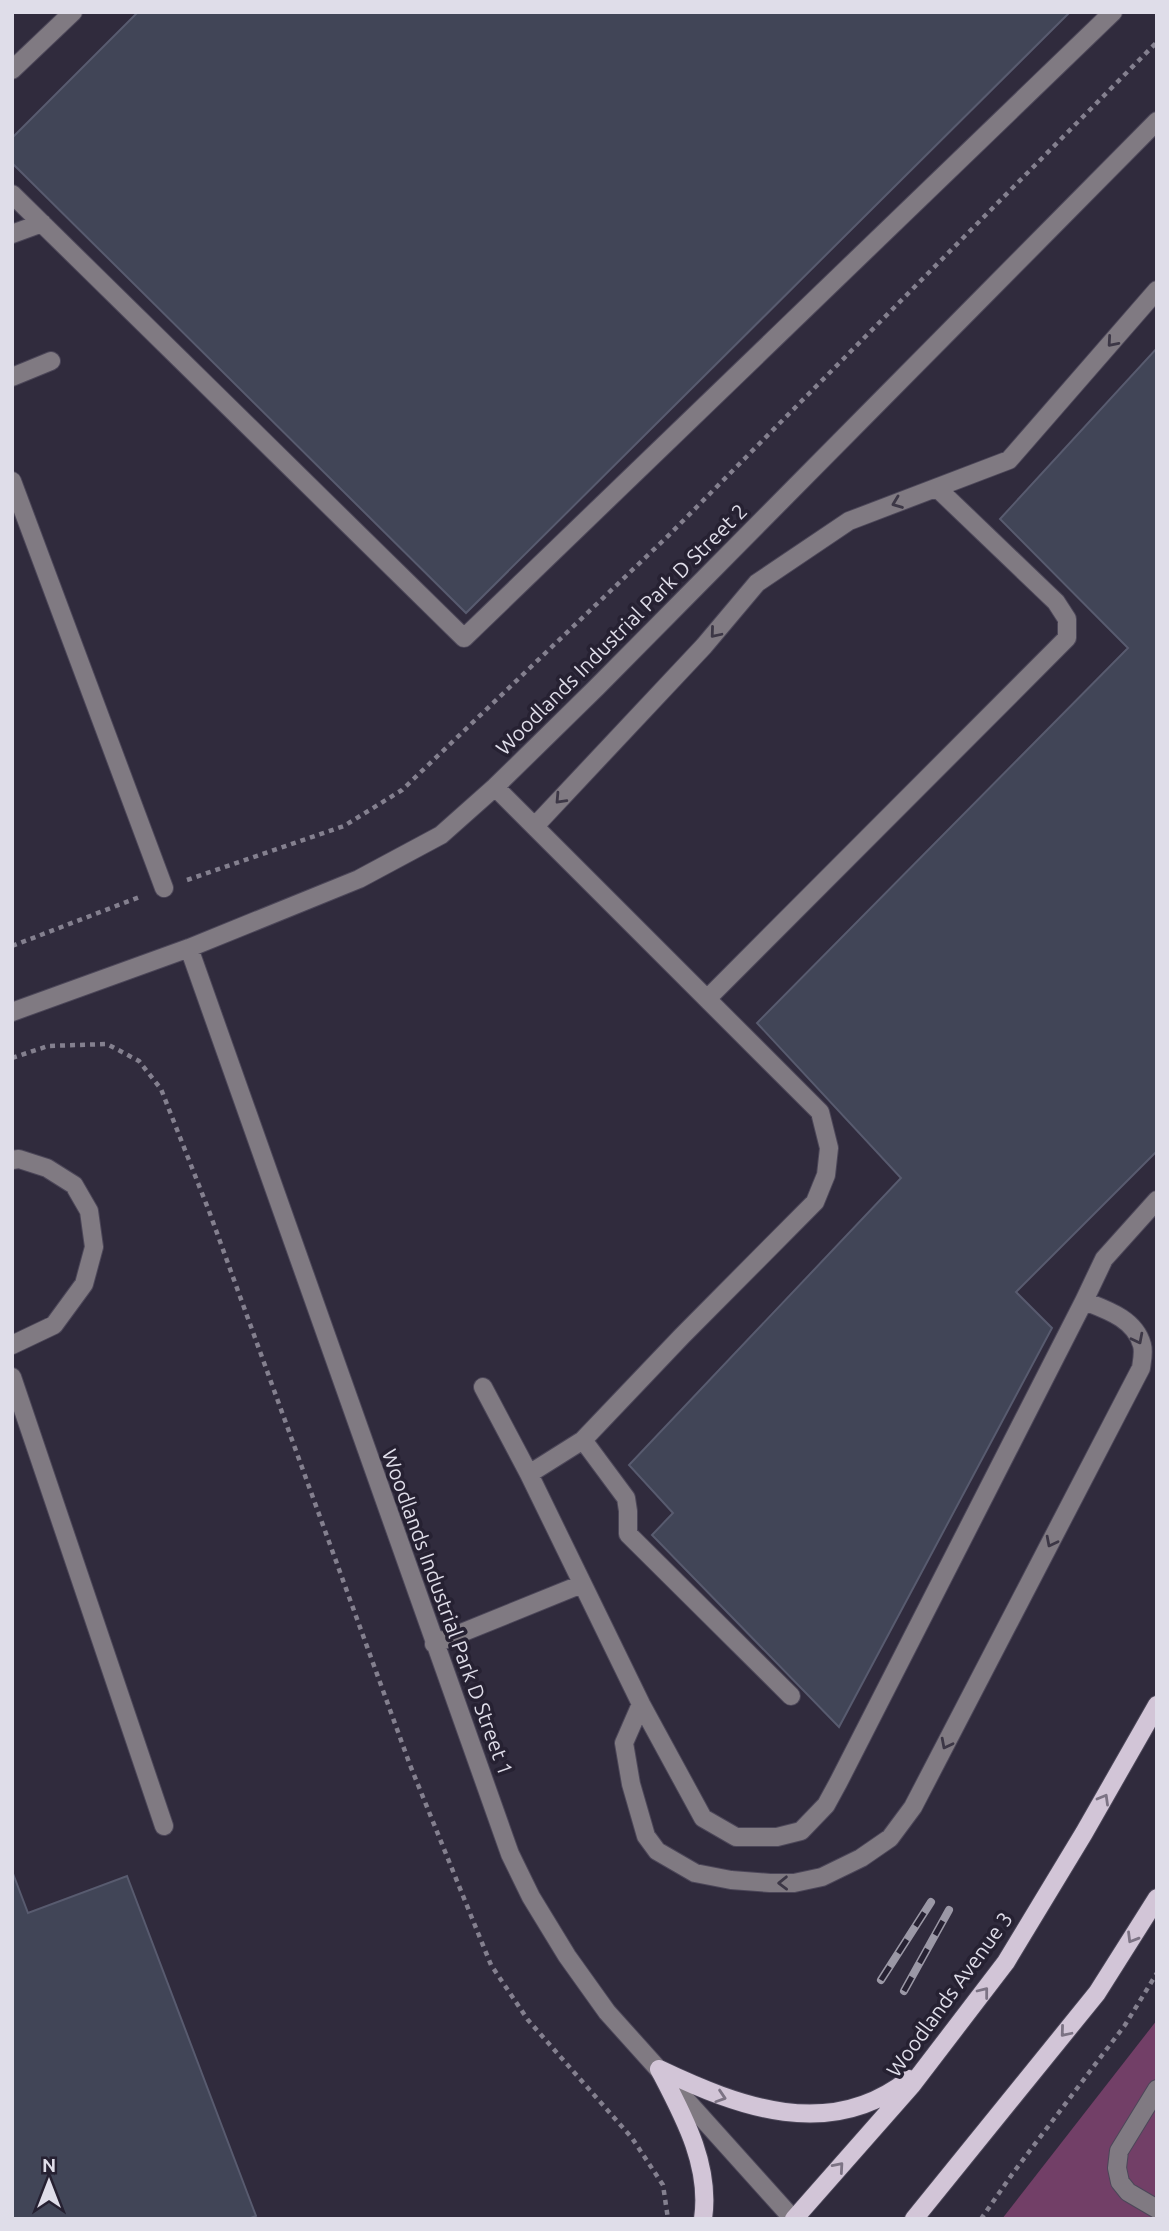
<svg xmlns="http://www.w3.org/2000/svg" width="1169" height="2231" font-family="Ubuntu,sans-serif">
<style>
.green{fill:#723f67}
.building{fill:#414557;stroke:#585b6f;stroke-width:2}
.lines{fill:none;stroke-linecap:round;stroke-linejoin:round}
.minor-casing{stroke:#4c4759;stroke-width:20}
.major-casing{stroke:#4c4759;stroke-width:20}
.path{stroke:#84808f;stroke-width:4.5;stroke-dasharray:5 5;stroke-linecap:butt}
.minor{stroke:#807a82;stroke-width:18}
.major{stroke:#d2c5d7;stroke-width:18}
.rail-casing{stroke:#9b98a6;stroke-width:8}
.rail{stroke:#262132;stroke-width:5;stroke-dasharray:16;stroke-linecap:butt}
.oneway{stroke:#3c3746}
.oneway2{stroke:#7c7384}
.labels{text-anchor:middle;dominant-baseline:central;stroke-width:7;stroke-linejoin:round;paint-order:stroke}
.street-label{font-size:21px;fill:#dfdde9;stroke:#262132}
</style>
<rect width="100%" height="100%" fill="#302b3d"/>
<path class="green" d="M1157,2020V2219H1002Z"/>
<path class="building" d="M138,12H1070L466,613L12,163V138Z
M1157,348V1151L1016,1292L1052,1328L839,1727L652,1535L673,1513L629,1465L901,1178L757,1023L1128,648L1000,519Z
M12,1871L28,1913L127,1876L256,2216L248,2219H12Z"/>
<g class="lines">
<g class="minor-casing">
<path id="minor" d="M12,70L73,12
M12,194L464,638L1113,12
M12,234L42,223
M12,377L51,361
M12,481L164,888
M495,787L820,1112L829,1148L826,1175L815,1202L682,1336L583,1440L529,1474
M535,826L704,646L757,583L849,521L1009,460L1157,290
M189,948L510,1854L531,1897L567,1956L607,2012L793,2219
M707,999L1067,638V619L1056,602L937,488
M12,1012L189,948L359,879L441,835L495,787L597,687L1157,121
M12,1160L19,1159L47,1168L74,1185L89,1211L94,1247L84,1284L54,1325L12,1345
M12,1377L164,1826
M483,1387L529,1474L641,1704L703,1818L736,1837H777L801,1831L826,1805L838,1783L1084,1301L1104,1259L1157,1200
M583,1440L626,1498L628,1511V1534L791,1696
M434,1644L582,1584
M641,1704L624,1743L631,1784L646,1836L657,1851L695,1873L731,1880L770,1883H794L822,1877L861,1858L890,1838L913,1807L1141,1368C1142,1361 1144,1352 1142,1345C1135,1319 1107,1310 1084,1301
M1157,2089L1119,2151L1117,2168L1120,2182L1128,2192L1157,2209"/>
</g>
<g class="major-casing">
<path id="major" d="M659,2069C739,2107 830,2142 909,2079
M659,2069C683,2115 711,2165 703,2219
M794,2219L912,2085L1006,1962L1084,1833L1157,1705
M914,2219L1097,1993L1157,1898"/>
</g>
<path class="path" d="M187,880L344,826L402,790L669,535L1157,42
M12,946L142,896
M12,1058L48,1046L107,1044L139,1061L161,1089L209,1211L410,1765L491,1965L528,2020L632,2138L663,2185L668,2219
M981,2219L1013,2173L1125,2025L1157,1973"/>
<use href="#minor" class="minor"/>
<use href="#major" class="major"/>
<g class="rail-casing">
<path id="rail" d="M881,1980L931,1902
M904,1991L949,1910"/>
</g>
<use href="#rail" class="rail"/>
</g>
<defs><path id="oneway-chevron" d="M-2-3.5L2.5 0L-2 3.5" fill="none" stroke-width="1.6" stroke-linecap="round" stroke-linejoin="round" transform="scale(1.75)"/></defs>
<g class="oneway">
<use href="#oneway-chevron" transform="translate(1112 342) rotate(131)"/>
<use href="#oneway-chevron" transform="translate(897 503) rotate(159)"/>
<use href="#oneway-chevron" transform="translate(715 633) rotate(130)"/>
<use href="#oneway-chevron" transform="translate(560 799) rotate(133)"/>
<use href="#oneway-chevron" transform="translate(1138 1339) rotate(63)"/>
<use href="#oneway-chevron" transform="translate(1051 1542) rotate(117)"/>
<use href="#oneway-chevron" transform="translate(946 1744) rotate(117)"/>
<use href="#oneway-chevron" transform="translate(783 1883) rotate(179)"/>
</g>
<g class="oneway2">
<use href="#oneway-chevron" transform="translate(1104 1799) rotate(-60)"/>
<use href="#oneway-chevron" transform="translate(1132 1938) rotate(121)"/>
<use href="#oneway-chevron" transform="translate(984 1992) rotate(-52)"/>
<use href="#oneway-chevron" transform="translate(1065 2032) rotate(130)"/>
<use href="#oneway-chevron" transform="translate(721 2097) rotate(18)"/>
<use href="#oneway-chevron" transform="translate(839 2167) rotate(-49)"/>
</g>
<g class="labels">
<g class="street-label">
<text transform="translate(621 629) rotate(-45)">Woodlands Industrial Park D Street 2</text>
<text transform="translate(448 1612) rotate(70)">Woodlands Industrial Park D Street 1</text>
<text transform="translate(949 1994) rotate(-54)">Woodlands Avenue 3</text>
</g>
</g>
<rect width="1169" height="2231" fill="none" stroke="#dfdde9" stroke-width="28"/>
<g transform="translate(49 2182)" stroke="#262132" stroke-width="5" paint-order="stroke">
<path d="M0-5L12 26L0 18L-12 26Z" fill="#dfdde9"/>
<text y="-10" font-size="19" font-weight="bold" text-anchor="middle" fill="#dfdde9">N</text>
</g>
</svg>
